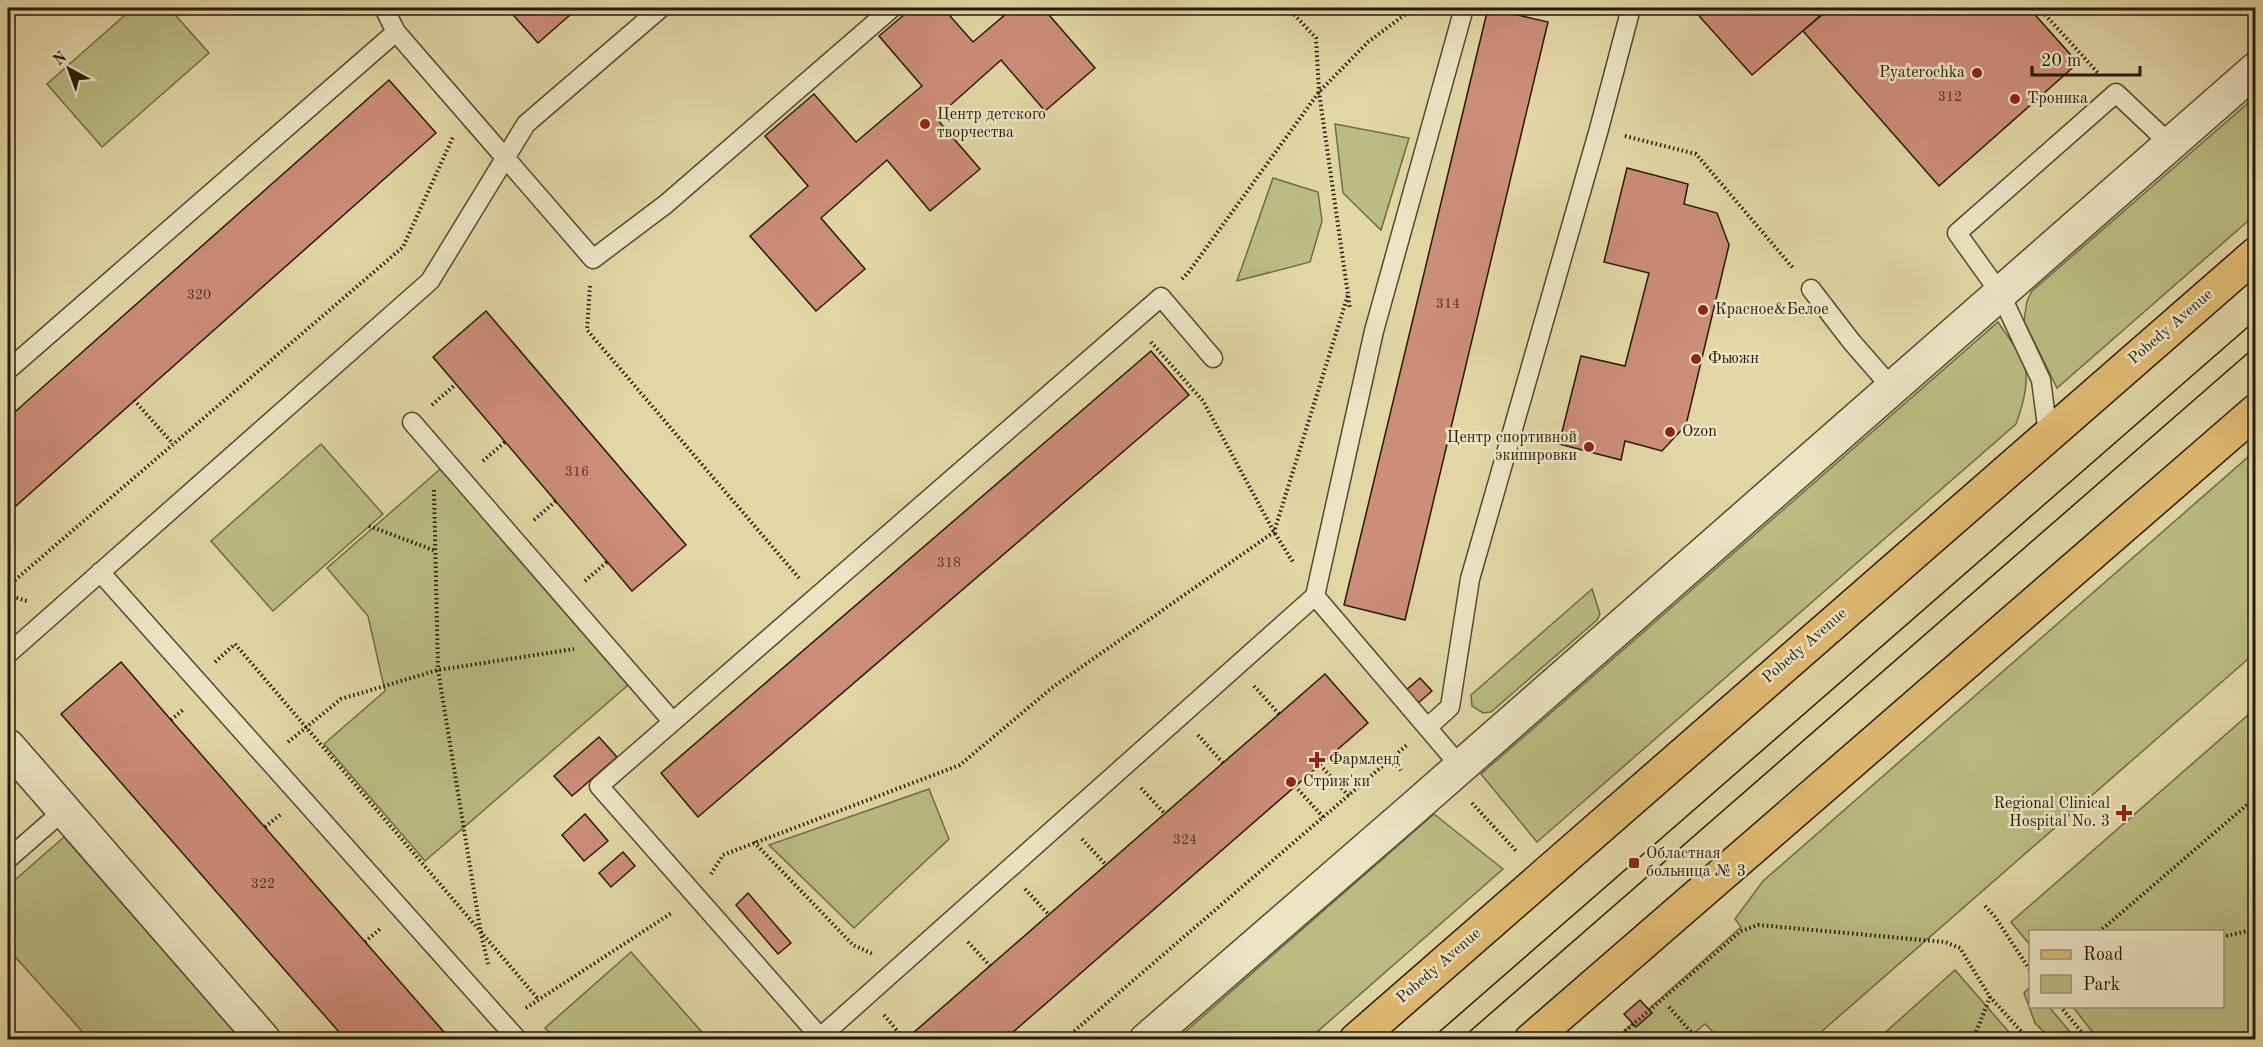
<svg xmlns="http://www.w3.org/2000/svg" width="2263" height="1047" font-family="'Old Standard TT',serif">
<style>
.green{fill:#babc81;stroke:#706b46;stroke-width:1.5}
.building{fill:#cc8d7a;stroke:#261a0b;stroke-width:1.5}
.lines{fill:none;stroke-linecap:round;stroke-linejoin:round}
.lane-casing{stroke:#554932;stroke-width:21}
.street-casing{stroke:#554932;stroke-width:36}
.primary-casing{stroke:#261a0b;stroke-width:36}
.path{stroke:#261a0b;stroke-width:4;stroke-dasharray:1.5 3;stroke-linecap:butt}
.lane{stroke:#ece4c4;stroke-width:18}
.street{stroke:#ece4c4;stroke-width:33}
.primary{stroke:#e1bb72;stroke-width:33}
.tram{stroke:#261a0b;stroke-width:1.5}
.poi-dot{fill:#8f2418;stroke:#ece4c4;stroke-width:2}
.labels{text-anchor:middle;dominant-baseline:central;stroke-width:5;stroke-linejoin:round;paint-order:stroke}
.number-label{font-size:14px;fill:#503727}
.poi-label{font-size:16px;fill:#261a0b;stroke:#ece4c4;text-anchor:start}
.street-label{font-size:16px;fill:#261a0b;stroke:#ece4c4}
</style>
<rect width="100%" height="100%" fill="#e2d6a5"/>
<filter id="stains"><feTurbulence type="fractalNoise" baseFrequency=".00333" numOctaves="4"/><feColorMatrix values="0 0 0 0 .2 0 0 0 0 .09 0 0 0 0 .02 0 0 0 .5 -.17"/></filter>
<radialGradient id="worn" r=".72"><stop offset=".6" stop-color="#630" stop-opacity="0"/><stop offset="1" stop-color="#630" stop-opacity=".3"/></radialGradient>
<path class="green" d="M133,8H169L209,53L102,147L47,84Z
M2255,97V215L2057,388L2024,321L2027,301L2032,291Z
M1335,124L1409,138L1381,230L1343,193Z
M1273,178L1318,192L1322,221L1310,262L1237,281Z
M1998,322C2006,335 2021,352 2025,367C2029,385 2022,407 2016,424L1537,842L1481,774Z
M321,444L383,514L273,611L211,541Z
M2255,451V653L1813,1039H1720L1705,1024L1687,1039L1614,1040L1741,927L1735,919L1763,881Z
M446,464L634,680L425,861L324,744L385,691L368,616L327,568Z
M1592,589L1600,614L1597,620L1491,712L1483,713L1472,706L1471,695Z
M2255,709V1028L2242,1039H2098L2073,1007L2222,1006V932H2030V945L2011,922Z
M929,789L949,839L854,928L769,845Z
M1434,814L1503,869L1309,1039H1177Z
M64,837L241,1039H89L8,949V886Z
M631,952L708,1039H555L545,1028Z
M1955,970L2015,1039H1878Z
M2030,987V1006L2049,1007L2076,1039H2051L2035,1023L2024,993Z"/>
<path class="building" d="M507,8H578L538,43Z
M912,8H943L973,42L1013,8H1043L1095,68L1045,111L1001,60L936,118L980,169L930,211L887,160L821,218L865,269L816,311L750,236L808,186L765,136L814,94L856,142L922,86L879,36Z
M1488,8L1548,22L1405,620L1344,605Z
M1692,8H1815L1821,15L1752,75Z
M1830,8H2029L2078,63L1939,186L1803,31Z
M389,80L436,133L8,513V418Z
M1627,168L1688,184L1684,204L1717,213L1729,245L1686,425L1662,451L1625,441L1621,460L1559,444L1581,356L1625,366L1649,273L1604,262Z
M486,311L686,545L632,591L433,357Z
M1151,351L1189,395L698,817L661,773Z
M121,662L171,720L451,1040H346L61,714Z
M1325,674L1368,723L1004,1040H905Z
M1420,678L1432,691L1417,704L1405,691Z
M599,737L617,757L572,796L554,776Z
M585,814L608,841L584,861L562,835Z
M623,852L635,866L611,887L599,873Z
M748,893L791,943L778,954L736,905Z
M1640,1000L1652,1013L1636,1027L1624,1014Z"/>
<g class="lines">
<g class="lane-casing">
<path id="lane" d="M384,8L396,32L593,259L666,204L892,8
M1811,289L1851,341L1891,387
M8,370L396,32
M412,422L672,721
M2048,434L2041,380L2000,293L1957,233L2116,93L2170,144
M100,572L518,1040
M1315,596L1460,766
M8,654L430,281L526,124L661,8
M1428,727L1450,707L1470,579L1599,129L1631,8
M8,859L63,811
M820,1037L599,786L1161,297L1213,358
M817,1040L1315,596L1374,331L1464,8"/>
</g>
<g class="street-casing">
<path id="street" d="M8,746L264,1040
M1146,1040L1409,812L2256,69"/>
</g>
<g class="primary-casing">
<path id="primary" d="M1356,1040L2256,254
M1531,1040L2256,411"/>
</g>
<path class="path" d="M1288,8L1316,38L1319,92L1350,309
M2039,8L2099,74
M1625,136L1696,154L1793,268
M1182,279L1188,273L1319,92L1368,42L1414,8
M590,286L587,330L799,578
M1151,342L1203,401L1274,532L1293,562
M134,400L173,444
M432,405L456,384
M483,461L505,442
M434,490L438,670L481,934L488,964
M534,520L556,501
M369,526L436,551
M585,581L607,562
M8,586L403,247L453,137
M8,595L27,601
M215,662L235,644L539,1000
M1254,686L1279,714
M171,720L184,709
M1198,735L1223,763
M288,742L341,699L438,670L574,649
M1391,759L1403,772
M1320,765L1349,796
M1295,786L1324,818
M1141,788L1165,814
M1472,803L1517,852
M265,827L281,814
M1082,839L1106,865
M754,842L853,945L873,954
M711,874L723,855L960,765L1053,687L1274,532L1348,295
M1025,889L1049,915
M1985,906L1995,917L2030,970
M2099,932L2256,797
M2222,937L2256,929
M365,942L381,928
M968,942L990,966
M2060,1006L2088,1040
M1669,1007L1698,1040
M526,1008L673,912
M884,1015L905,1040
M1064,1040L1407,745
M1615,1040L1741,931L1758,925L1945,942L1960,948L1990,997L2029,1040
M1973,1040L1990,997"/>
<use href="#lane" class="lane"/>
<use href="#street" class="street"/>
<use href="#primary" class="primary"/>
<path class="tram" d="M1430,1040L2256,320
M1460,1040L2256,346"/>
</g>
<g class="poi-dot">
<circle cx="1977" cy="73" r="6"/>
<circle cx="2015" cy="99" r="6"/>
<circle cx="925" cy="124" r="6"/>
<circle cx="1703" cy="310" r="6"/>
<circle cx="1696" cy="359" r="6"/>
<circle cx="1670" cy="432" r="6"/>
<circle cx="1589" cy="447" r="6"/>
<path d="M1314 751h6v6h6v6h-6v6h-6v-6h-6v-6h6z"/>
<circle cx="1291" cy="782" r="6"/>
<path d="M2121 804h6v6h6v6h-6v6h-6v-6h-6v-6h6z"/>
<rect x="1628" y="857" width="12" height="12" rx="3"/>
</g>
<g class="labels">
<g class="number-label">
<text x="1950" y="97">312</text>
<text x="199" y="295">320</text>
<text x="1448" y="304">314</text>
<text x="577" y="472">316</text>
<text x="949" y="563">318</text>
<text x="1185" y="840">324</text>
<text x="263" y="884">322</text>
</g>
<g class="poi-label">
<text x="1965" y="73" text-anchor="end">Pyaterochka</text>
<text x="2027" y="99">Троника</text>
<text x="937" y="115">Центр детского<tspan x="937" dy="18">творчества</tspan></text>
<text x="1715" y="310">Красное&amp;Белое</text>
<text x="1708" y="359">Фьюжн</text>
<text x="1682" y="432">Ozon</text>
<text x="1577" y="438" text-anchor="end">Центр спортивной<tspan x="1577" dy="18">экипировки</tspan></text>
<text x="1329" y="760">Фармленд</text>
<text x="1303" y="782">Стриж'ки</text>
<text x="2110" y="804" text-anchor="end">Regional Clinical<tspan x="2110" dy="18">Hospital No. 3</tspan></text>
<text x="1646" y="854">Областная<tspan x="1646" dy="18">больница № 3</tspan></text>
</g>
<g class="street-label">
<text transform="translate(2171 327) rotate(-41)">Pobedy Avenue</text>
<text transform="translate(1805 646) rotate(-41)">Pobedy Avenue</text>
<text transform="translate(1439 966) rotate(-41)">Pobedy Avenue</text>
</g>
</g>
<rect width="2263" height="1047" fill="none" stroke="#e2d6a5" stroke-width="30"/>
<rect x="9" y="9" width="2245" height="1029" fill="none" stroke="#261a0b" stroke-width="3"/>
<rect x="15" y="15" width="2233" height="1017" fill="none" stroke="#261a0b" stroke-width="1.5"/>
<rect x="2029" y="930" width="195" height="78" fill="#ece4c4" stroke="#9d937a" stroke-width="1.5"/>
<rect x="2041" y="950" width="30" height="9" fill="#e1bb72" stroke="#9d937a" stroke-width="1.5"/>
<text x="2083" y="960" font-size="18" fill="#261a0b">Road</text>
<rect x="2041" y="975" width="30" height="18" fill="#babc81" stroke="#9d937a" stroke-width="1.5"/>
<text x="2083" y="990" font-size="18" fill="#261a0b">Park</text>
<g transform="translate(69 69) rotate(319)" stroke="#ece4c4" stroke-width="4.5" paint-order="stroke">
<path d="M0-4.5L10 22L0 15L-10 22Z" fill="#261a0b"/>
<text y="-9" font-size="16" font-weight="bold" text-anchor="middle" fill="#261a0b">N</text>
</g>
<path d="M2032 66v9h108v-9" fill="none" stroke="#261a0b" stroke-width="3"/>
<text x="2041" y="66" font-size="18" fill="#261a0b" stroke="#ece4c4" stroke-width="4.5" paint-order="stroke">20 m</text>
<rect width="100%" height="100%" filter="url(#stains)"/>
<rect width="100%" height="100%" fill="url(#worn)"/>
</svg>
